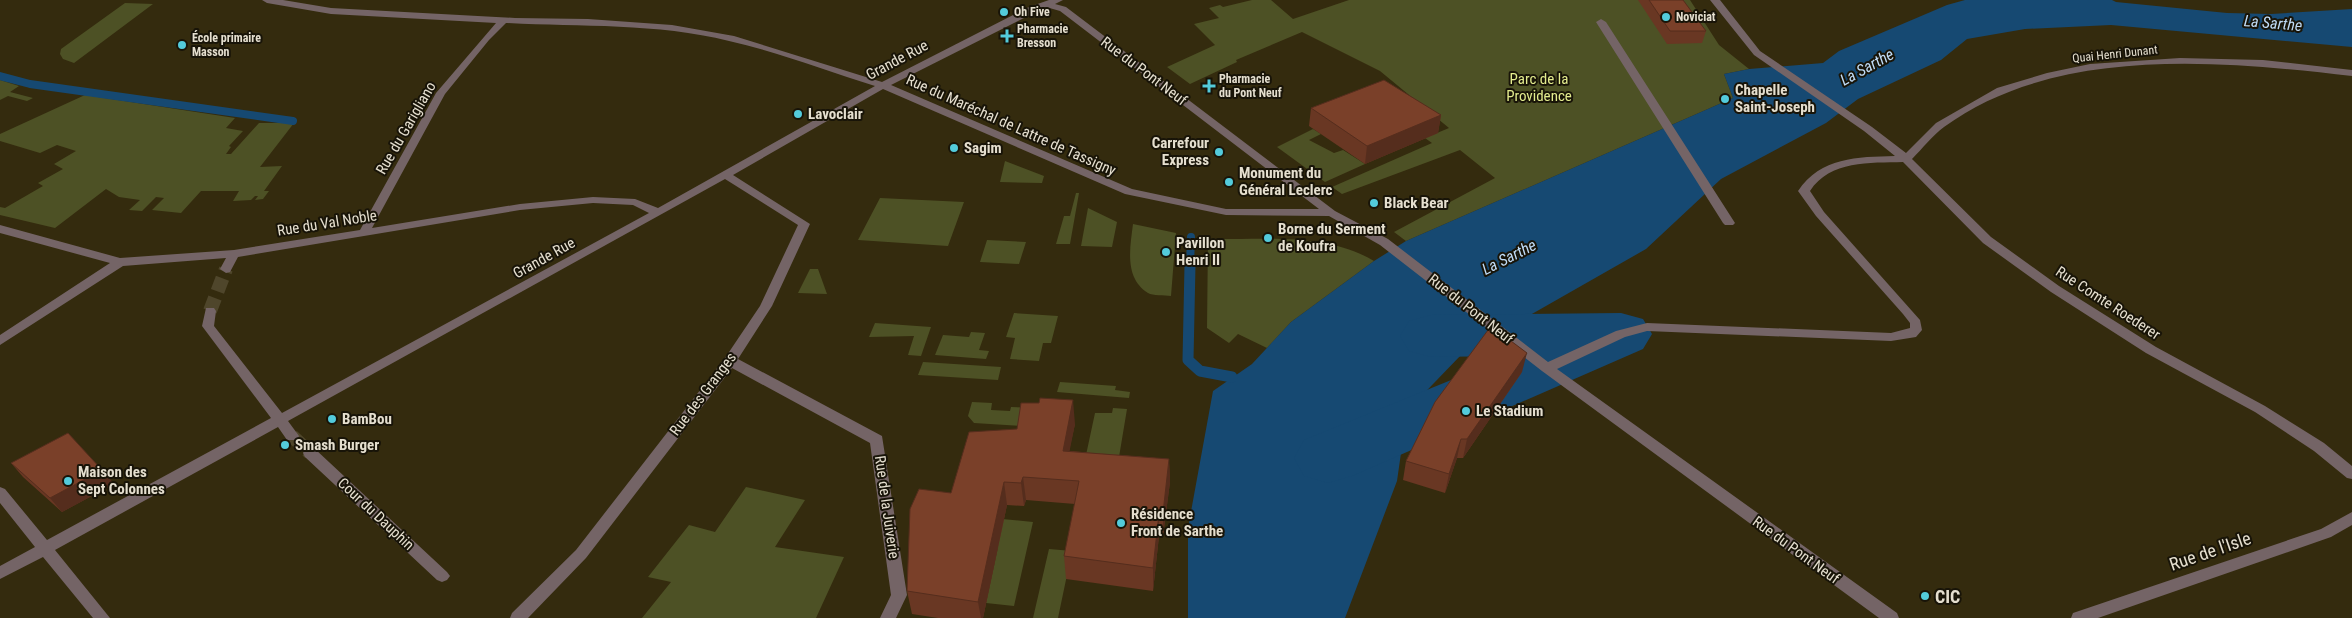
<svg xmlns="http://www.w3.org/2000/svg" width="2352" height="618" font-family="'Roboto Condensed',sans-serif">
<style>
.green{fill:#4d5125}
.water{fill:#164972}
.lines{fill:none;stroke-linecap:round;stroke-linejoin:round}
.stream-far1{stroke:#164972;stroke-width:8}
.stream{stroke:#164972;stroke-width:11}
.river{fill:#164972;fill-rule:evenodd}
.minor-tunnel{stroke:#4f462b;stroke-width:14;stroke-dasharray:14 7;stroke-linecap:butt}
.minor{fill:#746466;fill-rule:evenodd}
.wall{fill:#693723}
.shaded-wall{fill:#552d1d}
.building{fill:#7a4029;stroke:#552d1d}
.poi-dot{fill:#53cbdb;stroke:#181408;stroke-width:2}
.labels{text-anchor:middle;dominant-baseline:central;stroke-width:4;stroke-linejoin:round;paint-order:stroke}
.far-poi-label{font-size:12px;font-weight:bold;fill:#e5dfcf;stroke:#181408;text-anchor:start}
.far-street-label{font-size:12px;fill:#e5dfcf;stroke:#181408}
.street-label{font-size:15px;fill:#e5dfcf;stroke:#181408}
.park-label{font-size:15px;fill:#e3ec8e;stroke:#181408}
.poi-label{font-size:15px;font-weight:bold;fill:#e5dfcf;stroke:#181408;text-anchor:start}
.water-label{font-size:16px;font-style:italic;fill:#c0dcf7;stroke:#181408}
.near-street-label{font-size:18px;fill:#e5dfcf;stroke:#181408}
.near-poi-label{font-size:18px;font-weight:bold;fill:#e5dfcf;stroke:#181408;text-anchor:start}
</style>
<rect width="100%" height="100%" fill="#342b0e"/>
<path class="green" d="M1252,0H1271L1293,19L1349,0H1690L1719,45L1749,69L1724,74L1733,98L1406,241L1394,232L1495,178L1460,150L1342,194L1332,187L1432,143L1425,138L1449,128L1380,71L1302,32L1236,60L1237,62L1190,84L1167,67L1215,45L1194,24L1219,18L1209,8L1220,5L1223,7Z
M125,3L153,4L74,63L63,59L60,54L61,49Z
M0,80L19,86L10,92L33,98L27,101L8,96L0,100Z
M85,95L235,118L226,128L243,131L229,146L231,147L226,154H231L259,123H294L260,167L282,166L264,191H269L263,199L255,200L258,196H255L251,200L233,201L239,191H201L181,213L152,210L164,198L156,197L142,211L129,210L140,200L119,197L106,189L55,228L0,215V207L5,208L43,186L38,183L63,169L54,164L76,151L57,145L40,153L0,141V134Z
M1313,129L1321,134L1309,140L1334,153L1343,150L1365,164L1325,182L1277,147Z
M1005,161L1044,176L1042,183L1000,182Z
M1076,193H1079L1070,244H1056L1064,216H1070Z
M880,198L964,202L948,246L858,240Z
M1088,208L1117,222L1112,247L1081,246Z
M1133,224L1176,233L1171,296C1164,295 1153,296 1148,293C1124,278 1130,248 1133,224Z
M1208,239C1262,240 1326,232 1374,261L1291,322L1267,348L1238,334L1229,343L1207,328Z
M987,240L1026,242L1019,264L980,262Z
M810,269H818L827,294L798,293Z
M1014,313L1058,316L1051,343H1043L1039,361L1010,359L1015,338L1006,337Z
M875,323L931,327L921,356L908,355L914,336L869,337Z
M971,332L985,333L979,350L989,351L986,359L935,355L943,335L969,337Z
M923,362L1001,367L998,380L918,375Z
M1060,382L1116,386L1115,390L1130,392L1129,398L1057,392Z
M972,402L992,403L991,410L1010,411L1011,407L1045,408L1023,426L974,423L968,416Z
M1113,408L1127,409L1119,457L1086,455L1095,413H1112Z
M746,487L805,500L775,547L844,557L816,618H642L671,582L648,577L689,525L715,532Z
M992,518L1033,522L1014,606L986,603L998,547Z
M1049,549L1072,551L1058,618H1033Z"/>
<path class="water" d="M1965,0H2112L2116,2L2227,13L2271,14L2352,9V47L2111,25L2025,29L1967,39L1941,60L1858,99L1826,123L1721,179L1646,249L1462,354L1407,411L1397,481L1345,618H1188V528L1213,391L1252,364L1291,322L1374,261L1406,241L1733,98L1724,74L1749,69L1823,63L1839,51L1947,5Z"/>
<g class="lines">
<path class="stream-far1" d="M0,76L30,84L293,121
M1190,266L1191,237"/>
<path class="stream" d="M1190,265L1188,360L1200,371L1232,377"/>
<path class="river" d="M1621,313L1643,319L1652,334L1643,349L1352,476L1328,483L1304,476L1294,458L1304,440L1510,356L1431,357L1409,351L1400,336L1409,321L1431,315Z"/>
<path class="minor-tunnel" d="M210,311L226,269
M292,436L310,453"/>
<path class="minor" d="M262,0H283L331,8L515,18L588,19L672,25L734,36L882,82L1029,7L1049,0H1063L1055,4L1066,7L1335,211L1388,239L1548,362L1616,331L1647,323L1891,333L1910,328V323L1903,314L1816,216L1798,191C1821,157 1857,157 1895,156L1864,131L1754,55L1710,0H1720L1760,51L1872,127L1906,153L1936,123L1997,88L2047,73L2090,64L2180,58L2263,60L2352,70V76C2222,61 2056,45 1944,127C1933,135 1922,149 1912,159L1991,237L2059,286L2156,347L2265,406L2324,443L2352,466V479L2347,478L2314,451L2255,412L2146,353L2051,292L1983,243L1903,162C1870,163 1830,160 1810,191L1824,212L1920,320L1922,330L1916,337L1891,341L1647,331L1625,337L1557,369L1897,613L1899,618H1879L1542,371L1380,245L1329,216L1226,215L1125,194L883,89L733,175L810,224L772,306L738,359L882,436L907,595L896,618H880L891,595L870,443L732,368L586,558L528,618H510L512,613L576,550L725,358L760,306L798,225L725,179L288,421L299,436L297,440H287L278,427L55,550L110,618H93L43,557L0,579V566L35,547L0,503V487L5,489L47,540L271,418L202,326L206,308H214L216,311L214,326L282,413L649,213L633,205L593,203L520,210L238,257L230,272L226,273L220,269L226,258L123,266L0,345V335L110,263L0,233V225L120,258L234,250L360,230L436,93L496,23L331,14L267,3ZM1046,7L1060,11L1319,209H1226L1132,189L891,85ZM506,23C580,27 656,23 729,41C778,52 827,71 875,86L658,208L635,199L593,197L520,204L372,228L445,94L489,40Z
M1601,19L1606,22L1735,223L1733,225H1725L1723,223L1596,22Z
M310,448L315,449L447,572L450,576L447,580L442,582L437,580L305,457L303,453L305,449Z
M2352,512V525L2331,537L2098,618H2071L2073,613L2321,529Z"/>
</g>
<path class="wall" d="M1638,0H1683L1706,31L1702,43L1667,44Z
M1311,108L1441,115L1438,133L1365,164L1309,126Z
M1522,372L1463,458H1457L1445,493L1403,480L1406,461Z
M1039,403L1075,424L1069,451L1169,459L1170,482L1163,536H1159L1153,591L1066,579L1064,556L1075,504L1026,500L1024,506L1007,505L983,618H938L912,614L907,591L951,493L1017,429Z
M11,463L102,470L114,484L62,512L23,477Z"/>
<path class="shaded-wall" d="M1441,115L1438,133L1365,164L1367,146Z
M1527,353L1522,372L1463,458L1467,439Z
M1073,400L1075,424L1065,474L1063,451Z
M1461,439L1457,458L1445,493L1449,474Z
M1169,459L1170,482L1163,536V513Z
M102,470L114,484L62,512L50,498Z
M1023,477L1026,500L1024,506L1021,483Z
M1004,482L1007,505L983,618H981L978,602Z
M1159,513V536L1153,591V568Z"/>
<path class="building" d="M1649,0H1683L1706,31H1670Z
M1384,80L1441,115L1367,146L1311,108Z
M1491,326L1527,353L1467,439H1461L1449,474L1406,461L1435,402Z
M1040,398L1073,400L1063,451L1169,459L1163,513H1159L1153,568L1064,556L1079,481L1023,477L1021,483L1004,482L978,602L907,591L910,509L919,489L951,493L969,432L1017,429L1021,403H1039Z
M68,433L102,470L50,498L11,463Z"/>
<g class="poi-dot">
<circle cx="1004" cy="12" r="5"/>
<circle cx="1666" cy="17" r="5"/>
<path d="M1004.5 28.5h5v5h5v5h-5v5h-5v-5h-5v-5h5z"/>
<circle cx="182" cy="45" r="5"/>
<path d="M1206.5 78.5h5v5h5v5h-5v5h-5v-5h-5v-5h5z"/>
<circle cx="1725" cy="99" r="5"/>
<circle cx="798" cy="114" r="5"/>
<circle cx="954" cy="148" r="5"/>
<circle cx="1219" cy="152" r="5"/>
<circle cx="1229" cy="182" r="5"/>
<circle cx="1374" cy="203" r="5"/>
<circle cx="1268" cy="238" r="5"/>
<circle cx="1166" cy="252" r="5"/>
<circle cx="1466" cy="411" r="5"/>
<circle cx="332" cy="419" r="5"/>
<circle cx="285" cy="445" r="5"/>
<circle cx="68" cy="481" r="5"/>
<circle cx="1121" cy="523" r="5"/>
<circle cx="1925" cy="596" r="5"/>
</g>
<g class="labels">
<g class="far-poi-label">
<text x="1014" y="12">Oh Five</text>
<text x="1676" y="17">Noviciat</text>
<text x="1017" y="29">Pharmacie<tspan x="1017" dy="14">Bresson</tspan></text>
<text x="192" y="38">École primaire<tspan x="192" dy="14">Masson</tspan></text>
<text x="1219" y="79">Pharmacie<tspan x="1219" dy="14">du Pont Neuf</tspan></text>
</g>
<g class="far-street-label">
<text transform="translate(2115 54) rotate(-6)">Quai Henri Dunant</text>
</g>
<g class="street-label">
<text transform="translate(897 60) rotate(-28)">Grande Rue</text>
<text transform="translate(1144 71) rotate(37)">Rue du Pont Neuf</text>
<text transform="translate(1011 125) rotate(24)">Rue du Maréchal de Lattre de Tassigny</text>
<text transform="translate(406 128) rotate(-60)">Rue du Garigliano</text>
<text transform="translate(327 223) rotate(-9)">Rue du Val Noble</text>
<text transform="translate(544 258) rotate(-29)">Grande Rue</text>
<text transform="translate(2108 303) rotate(33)">Rue Comte Roederer</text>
<text transform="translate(1471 309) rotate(38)">Rue du Pont Neuf</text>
<text transform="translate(703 394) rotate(-53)">Rue des Granges</text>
<text transform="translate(887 507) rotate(82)">Rue de la Juiverie</text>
<text transform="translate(376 514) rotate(43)">Cour du Dauphin</text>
<text transform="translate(1796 550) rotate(36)">Rue du Pont Neuf</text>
</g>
<g class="park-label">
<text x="1539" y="79">Parc de la<tspan x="1539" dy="17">Providence</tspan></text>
</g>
<g class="poi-label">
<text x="1735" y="90">Chapelle<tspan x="1735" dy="17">Saint-Joseph</tspan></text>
<text x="808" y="114">Lavoclair</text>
<text x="1209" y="143" text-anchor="end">Carrefour<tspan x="1209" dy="17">Express</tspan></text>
<text x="964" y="148">Sagim</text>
<text x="1239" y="173">Monument du<tspan x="1239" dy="17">Général Leclerc</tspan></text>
<text x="1384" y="203">Black Bear</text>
<text x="1278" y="229">Borne du Serment<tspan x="1278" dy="17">de Koufra</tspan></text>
<text x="1176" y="243">Pavillon<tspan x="1176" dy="17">Henri II</tspan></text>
<text x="1476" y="411">Le Stadium</text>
<text x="342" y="419">BamBou</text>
<text x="295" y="445">Smash Burger</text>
<text x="78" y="472">Maison des<tspan x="78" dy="17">Sept Colonnes</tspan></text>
<text x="1131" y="514">Résidence<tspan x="1131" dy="17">Front de Sarthe</tspan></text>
</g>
<g class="water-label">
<text transform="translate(2273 23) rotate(5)">La Sarthe</text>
<text transform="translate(1867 67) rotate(-29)">La Sarthe</text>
<text transform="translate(1509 257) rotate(-27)">La Sarthe</text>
</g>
<g class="near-street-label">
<text transform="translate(2210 551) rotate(-19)">Rue de l'Isle</text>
</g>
<g class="near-poi-label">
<text x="1935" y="596">CIC</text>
</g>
</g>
</svg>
